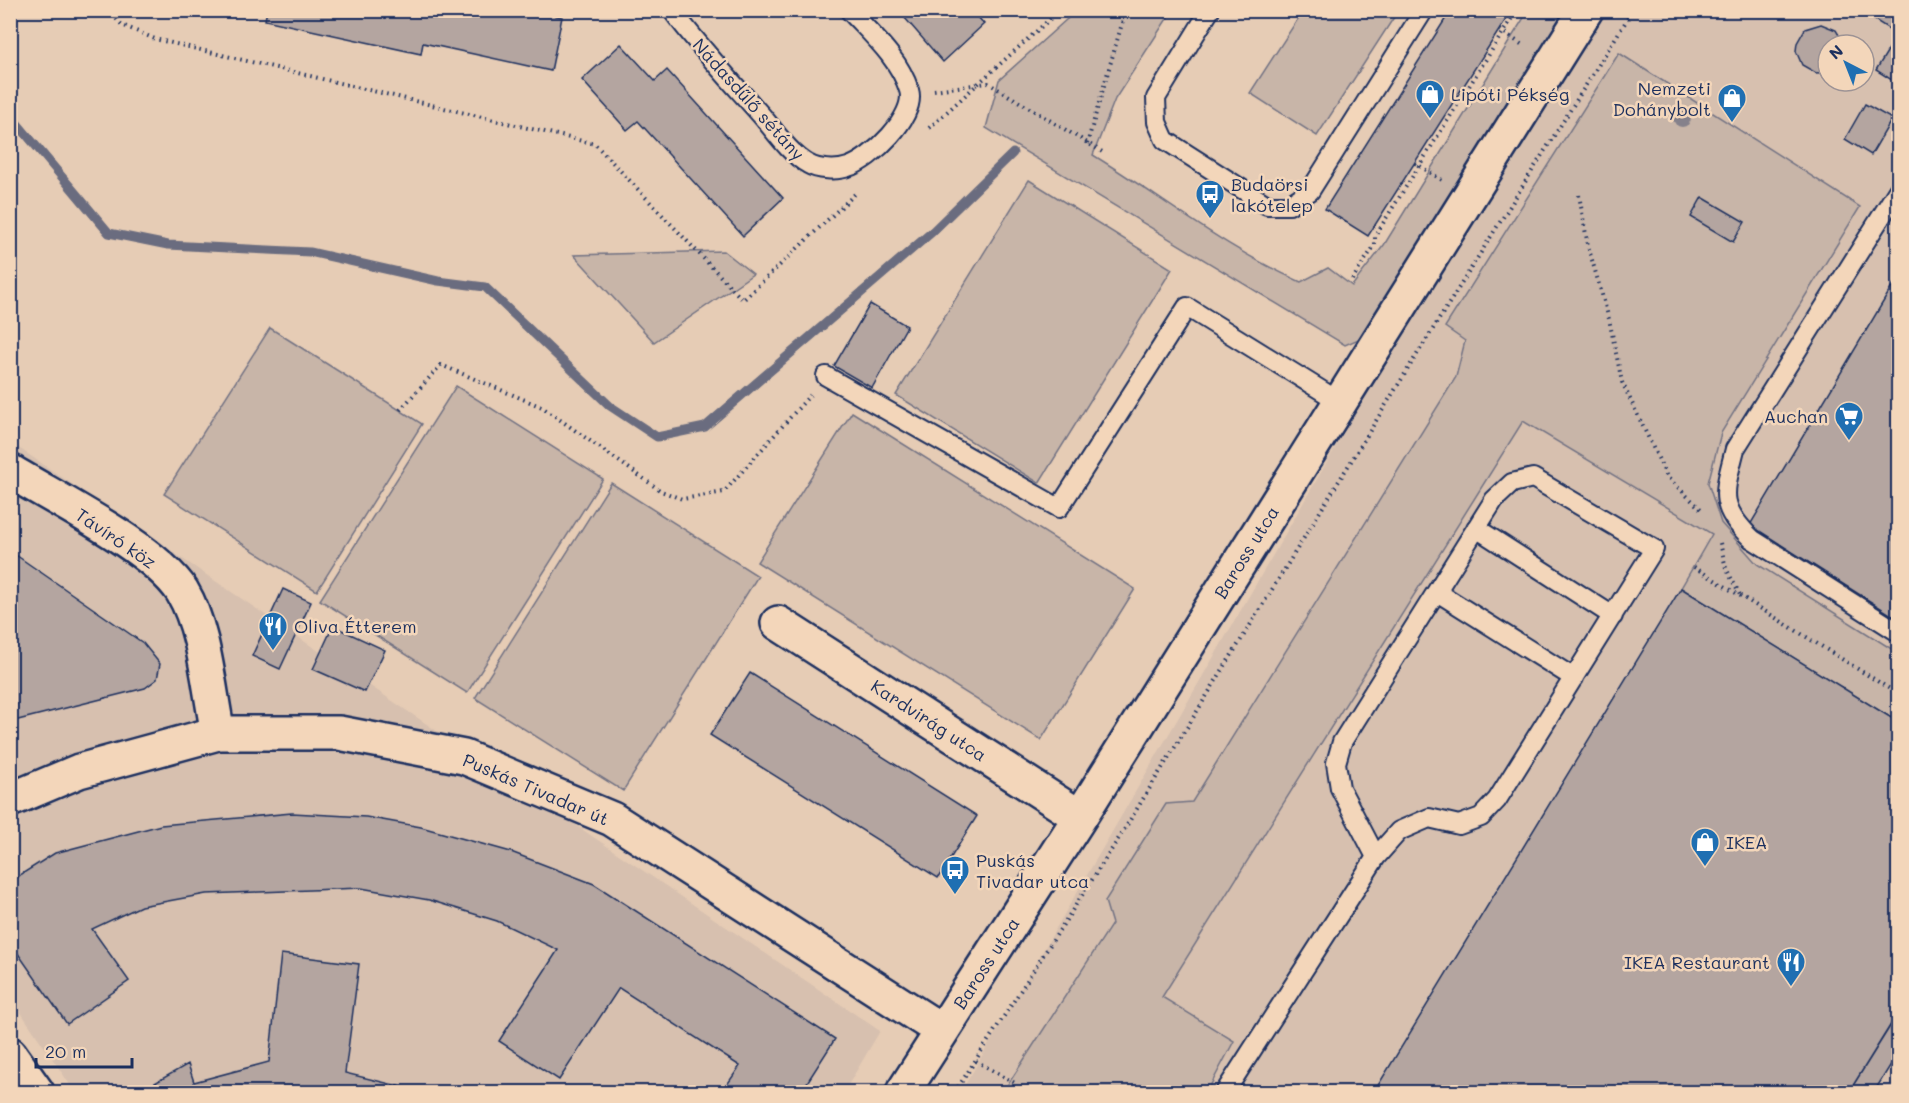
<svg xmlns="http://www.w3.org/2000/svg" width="1909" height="1103" font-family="Mali,sans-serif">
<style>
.built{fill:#d7c0af;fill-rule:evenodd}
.green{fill:#c8b5a8;stroke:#727283;stroke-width:1.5}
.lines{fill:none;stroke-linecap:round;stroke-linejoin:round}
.stream{stroke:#6a6c7f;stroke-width:9}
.building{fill:#b4a5a0;stroke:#1b2f5e;stroke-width:1.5}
.lane-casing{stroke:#1b2f5e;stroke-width:22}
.street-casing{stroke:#1b2f5e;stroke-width:38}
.path{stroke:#1b2f5e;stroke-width:4;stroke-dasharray:1.5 4.5;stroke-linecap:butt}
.lane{stroke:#f3d6ba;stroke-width:18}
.street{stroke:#f3d6ba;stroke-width:33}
.tree{fill:#85818b}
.labels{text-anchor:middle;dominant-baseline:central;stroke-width:5;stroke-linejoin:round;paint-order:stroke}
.poi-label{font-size:18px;fill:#1b2f5e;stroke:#f3d6ba;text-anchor:start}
.street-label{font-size:18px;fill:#1b2f5e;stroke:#f3d6ba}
</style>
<rect width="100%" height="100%" fill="#e6ccb5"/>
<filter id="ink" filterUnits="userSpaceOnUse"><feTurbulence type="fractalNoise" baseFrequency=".0167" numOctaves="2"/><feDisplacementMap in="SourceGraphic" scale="12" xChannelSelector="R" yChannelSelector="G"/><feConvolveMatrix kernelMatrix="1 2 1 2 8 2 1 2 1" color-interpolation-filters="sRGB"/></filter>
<g filter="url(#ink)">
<path class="built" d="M1605,11H1898V1092H961L1381,369ZM1828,45H1864V81H1828Z
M10,442L880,1031L844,1092H75L11,998Z"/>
<path class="green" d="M1076,11H1172L1115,99L1093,155C1162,197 1227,250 1301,282L1328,268L1352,286L1384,245L1528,11H1568L1361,338L1345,345L986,128L999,80Z
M1303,11H1398L1317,136L1250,93Z
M1619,53L1860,207L1721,433L1708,483L1721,523L1757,564L1898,653V722L1681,588L1712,534L1523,421L1162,997L1234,1041L1207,1092H1003L1112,924L1105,901L1166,804L1192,802L1456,377L1465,341L1445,327Z
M1029,180L1172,269L1039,483L896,395Z
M724,251L753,274L654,342L574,255Z
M270,328L422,424L317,591L164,494Z
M456,386L603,479L467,693L320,600Z
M852,412L1135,589L1041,740L757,562Z
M611,483L758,576L623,791L475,698Z"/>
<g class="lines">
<path class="stream" d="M10,115L109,233L168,245L310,252L438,281L485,287L610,406L657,437L705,427L932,232L1013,153"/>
</g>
<path class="building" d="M267,10H530L562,17L551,71L423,43L421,54L265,20Z
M898,10H972L984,24L943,62Z
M1451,10H1512L1368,236L1325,209Z
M1859,10H1898V27L1895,33Z
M1821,24L1836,30L1845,45H1828V72L1816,73L1802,65L1796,51L1797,43L1805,29Z
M1898,34V84L1876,70Z
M621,44L655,81L667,70L783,198L743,236L638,121L627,130L582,80Z
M1865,104L1892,119L1871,155L1845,139Z
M1702,197L1745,222L1733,242L1691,217Z
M1898,277V619L1750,525Z
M870,304L907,326L872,388L834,366Z
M10,551L143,643L160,664L157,679L145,688L10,722Z
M1681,588L1898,722V1013L1849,1092H1374Z
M283,589L311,602L280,669L252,656Z
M333,626L385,650L365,692L313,669Z
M750,673L977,816L938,878L710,735Z
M292,813L366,817L421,827L511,852L594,884L835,1039L801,1092H722L740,1066L619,988L559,1080L499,1041L558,950L497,921L429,900L361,888L206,894L141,906L92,929L129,981L67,1024L10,942V886L20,875L55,853L161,825Z
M281,954L359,964L345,1073L423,1092H139L188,1064L194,1082L269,1062Z
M1894,1020L1898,1023V1053L1874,1092H1849Z"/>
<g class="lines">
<g class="lane-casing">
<path id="lane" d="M672,10C699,47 731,81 761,115C774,130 790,154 808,164C818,170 837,171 848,167C871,160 917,116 909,90C899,58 871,34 849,10
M1210,10L1156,98L1157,122L1165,140L1267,205H1289L1310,191L1424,10
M1898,190L1735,449C1724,493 1717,505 1752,539L1898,632
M826,376L1059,508L1187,307L1340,402
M1476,528L1613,616
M1437,592L1574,678
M1225,1092L1376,857L1399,831L1429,818L1459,825L1481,817L1497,800L1654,549L1533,478L1512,483L1494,500L1342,742L1336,763L1340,788L1376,857"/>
</g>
<g class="street-casing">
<path id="street" d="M10,471C57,500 154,548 182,591C205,629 209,690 218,733
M778,623L1080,817
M10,800L79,771L218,733H339L464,757L612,819L942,1031
M10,1054L37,1092
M903,1092L1080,817L1586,10"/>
</g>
<path class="path" d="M108,10L122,25L155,39L595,144L743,300L856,193
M10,20L17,10
M1500,30L1524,46
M934,90L988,83L1104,153
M929,128L1060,10
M1087,144L1126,10
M1415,163L1442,180
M1579,195L1588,246L1609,319L1622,382L1667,477L1703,511
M1352,280L1375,245V236L1517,10
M400,410L441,365L542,407L661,491L682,499L724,492L810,395
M1720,543L1726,568L1740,595
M1694,567L1898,694
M976,1061L1015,1083L1018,1092
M955,1092L1119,838L1411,364L1633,10"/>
<use href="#lane" class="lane"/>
<use href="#street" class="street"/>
</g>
<circle class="tree" cx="1682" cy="118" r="9"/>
</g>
<defs>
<g id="shop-pin" transform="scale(1.5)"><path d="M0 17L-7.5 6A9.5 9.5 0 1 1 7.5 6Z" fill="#1f6fb2" stroke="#f3d6ba"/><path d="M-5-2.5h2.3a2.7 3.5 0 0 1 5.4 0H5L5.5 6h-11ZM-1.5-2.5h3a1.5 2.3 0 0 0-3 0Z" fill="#fff"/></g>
<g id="bus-pin" transform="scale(1.5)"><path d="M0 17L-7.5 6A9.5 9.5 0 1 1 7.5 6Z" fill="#1f6fb2" stroke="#f3d6ba"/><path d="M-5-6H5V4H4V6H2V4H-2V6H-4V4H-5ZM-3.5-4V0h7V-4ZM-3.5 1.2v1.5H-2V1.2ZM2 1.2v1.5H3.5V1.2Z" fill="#fff"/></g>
<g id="supermarket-pin" transform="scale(1.5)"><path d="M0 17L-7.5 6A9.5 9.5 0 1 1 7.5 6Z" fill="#1f6fb2" stroke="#f3d6ba"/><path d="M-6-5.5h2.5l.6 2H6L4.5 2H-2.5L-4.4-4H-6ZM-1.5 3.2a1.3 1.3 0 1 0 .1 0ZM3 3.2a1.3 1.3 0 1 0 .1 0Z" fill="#fff"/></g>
<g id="restaurant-pin" transform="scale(1.5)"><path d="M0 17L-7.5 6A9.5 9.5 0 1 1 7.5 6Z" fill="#1f6fb2" stroke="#f3d6ba"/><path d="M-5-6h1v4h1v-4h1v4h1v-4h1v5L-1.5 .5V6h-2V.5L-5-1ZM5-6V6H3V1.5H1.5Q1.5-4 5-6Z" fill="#fff"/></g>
</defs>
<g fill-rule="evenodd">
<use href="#shop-pin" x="1430" y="94"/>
<use href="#shop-pin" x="1732" y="98"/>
<use href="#bus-pin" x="1210" y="194"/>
<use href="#supermarket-pin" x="1849" y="416"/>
<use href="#restaurant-pin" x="273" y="626"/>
<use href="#shop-pin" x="1705" y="842"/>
<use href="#bus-pin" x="955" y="870"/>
<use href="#restaurant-pin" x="1791" y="962"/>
</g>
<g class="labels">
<g class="poi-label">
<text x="1711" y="88" text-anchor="end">Nemzeti<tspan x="1711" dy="21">Dohánybolt</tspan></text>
<text x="1451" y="94">Lipóti Pékség</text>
<text x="1231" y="184">Budaörsi<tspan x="1231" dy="21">lakótelep</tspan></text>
<text x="1828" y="416" text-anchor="end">Auchan</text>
<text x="294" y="626">Oliva Étterem</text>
<text x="1726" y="842">IKEA</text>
<text x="976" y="860">Puskás<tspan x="976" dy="21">Tivadar utca</tspan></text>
<text x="1770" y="962" text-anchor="end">IKEA Restaurant</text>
</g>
<g class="street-label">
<text transform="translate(749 99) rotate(48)">Nádasdűlő sétány</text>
<text transform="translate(116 538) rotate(34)">Távíró köz</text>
<text transform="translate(1246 552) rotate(-58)">Baross utca</text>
<text transform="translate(929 720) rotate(33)">Kardvirág utca</text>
<text transform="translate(536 789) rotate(23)">Puskás Tivadar út</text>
<text transform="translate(986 963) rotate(-57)">Baross utca</text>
</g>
</g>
<rect width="1909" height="1103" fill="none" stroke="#f3d6ba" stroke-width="36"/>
<rect x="18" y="18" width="1873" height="1067" fill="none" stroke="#1b2f5e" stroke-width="2" filter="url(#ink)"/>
<g transform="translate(1846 63) rotate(318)"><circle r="28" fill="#f3d6ba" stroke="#9d9395" stroke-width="1.5"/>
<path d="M0-4.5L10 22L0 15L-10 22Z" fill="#1f6fb2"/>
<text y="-9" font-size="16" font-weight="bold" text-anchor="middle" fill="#1b2f5e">N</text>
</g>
<path d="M36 1058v9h96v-9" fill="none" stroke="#1b2f5e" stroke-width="3"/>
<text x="45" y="1058" font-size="18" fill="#1b2f5e" stroke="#f3d6ba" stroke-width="4.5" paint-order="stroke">20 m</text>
</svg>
